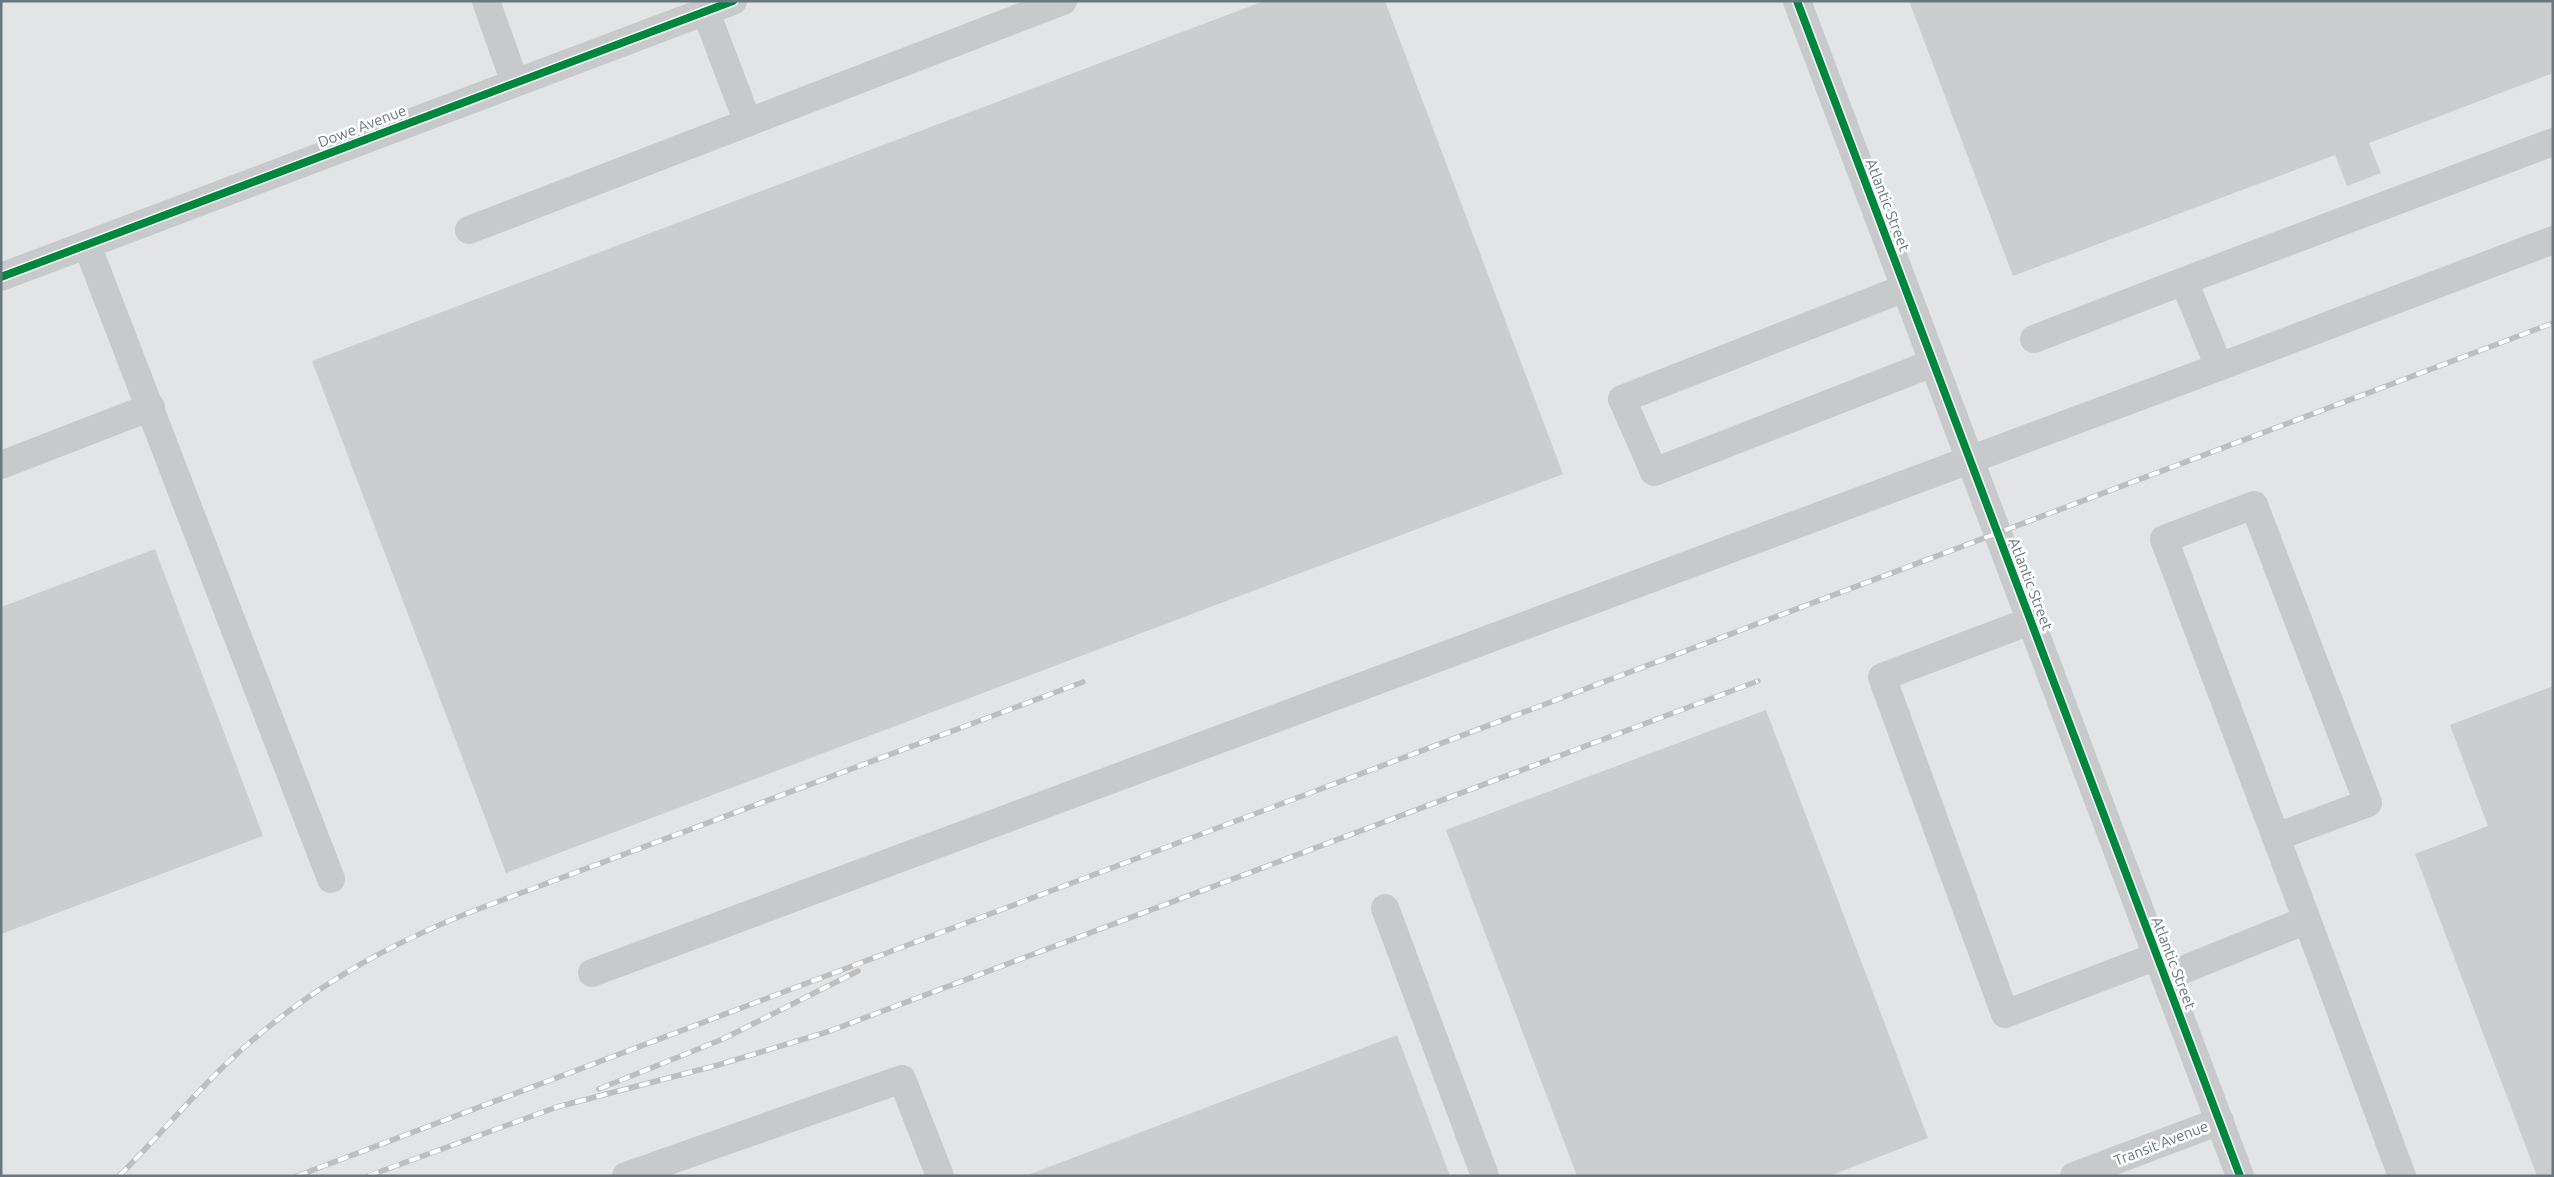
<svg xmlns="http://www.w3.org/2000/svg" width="2554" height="1177" font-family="Ubuntu,sans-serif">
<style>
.built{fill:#e3e4e5}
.building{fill:#cccdce}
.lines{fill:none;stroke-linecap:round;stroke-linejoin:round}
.minor{stroke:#c7c9ca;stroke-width:28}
.rail-casing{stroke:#bebebf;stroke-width:5.5}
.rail{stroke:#fff;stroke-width:4;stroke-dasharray:11;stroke-linecap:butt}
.cycleway-casing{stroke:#fff;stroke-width:11}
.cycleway{stroke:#00873e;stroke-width:8}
.labels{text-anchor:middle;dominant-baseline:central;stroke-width:5;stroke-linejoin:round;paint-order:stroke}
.street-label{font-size:15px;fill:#687780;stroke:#fff}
</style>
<rect width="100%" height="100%" fill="#f4f4f4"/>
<path class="built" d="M1,1H2553V1176H1Z"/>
<path class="building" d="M1264,1H1385L1563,474L506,873L312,361Z
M1909,1H2553V73L2369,143L2381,173L2347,186L2335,155L2013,276Z
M155,549L263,836L1,934V607Z
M2553,686V1176H2537L2415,854L2488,826L2450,725Z
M1766,710L1928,1138L1829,1176H1577L1446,830Z
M1397,1035L1450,1176H1025Z"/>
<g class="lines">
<path class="minor" d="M486,1L515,83
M1797,1L2240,1176
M706,12L748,123
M469,230L1063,1
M87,245L331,879
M1,277L733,1
M1905,288L1622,399L1654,472L1933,363
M2034,339L2184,281
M2219,367L2184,281L2553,142
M1,465L151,407
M2030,621L1882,677L2005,1014L2157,956
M2276,837L2368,803L2254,505L2164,539L2307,920
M1385,908L1485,1176
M592,973L2219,367L2553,240
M2165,977L2307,920L2402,1176
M626,1176L902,1079L940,1176
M2074,1176L2220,1121"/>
<g class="rail-casing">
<path id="rail" d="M599,1089L723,1039L858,971
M119,1176C155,1140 188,1101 224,1066C299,994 384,945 481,908L1083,682
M297,1176L2553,323
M368,1176L557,1107L718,1065L827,1032L1758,681"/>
</g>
<use href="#rail" class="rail"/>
<g class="cycleway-casing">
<path id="cycleway" d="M1797,1L2240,1176
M1,277L733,1"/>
</g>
<use href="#cycleway" class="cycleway"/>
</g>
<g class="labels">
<g class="street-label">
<text transform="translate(362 126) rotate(-21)">Dowe Avenue</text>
<text transform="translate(1888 205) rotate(69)">Atlantic Street</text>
<text transform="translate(2031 584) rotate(69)">Atlantic Street</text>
<text transform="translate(2174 963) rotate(69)">Atlantic Street</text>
<text transform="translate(2161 1143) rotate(-21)">Transit Avenue</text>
</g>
</g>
<rect width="2554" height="1177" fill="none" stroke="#687780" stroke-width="5"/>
</svg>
